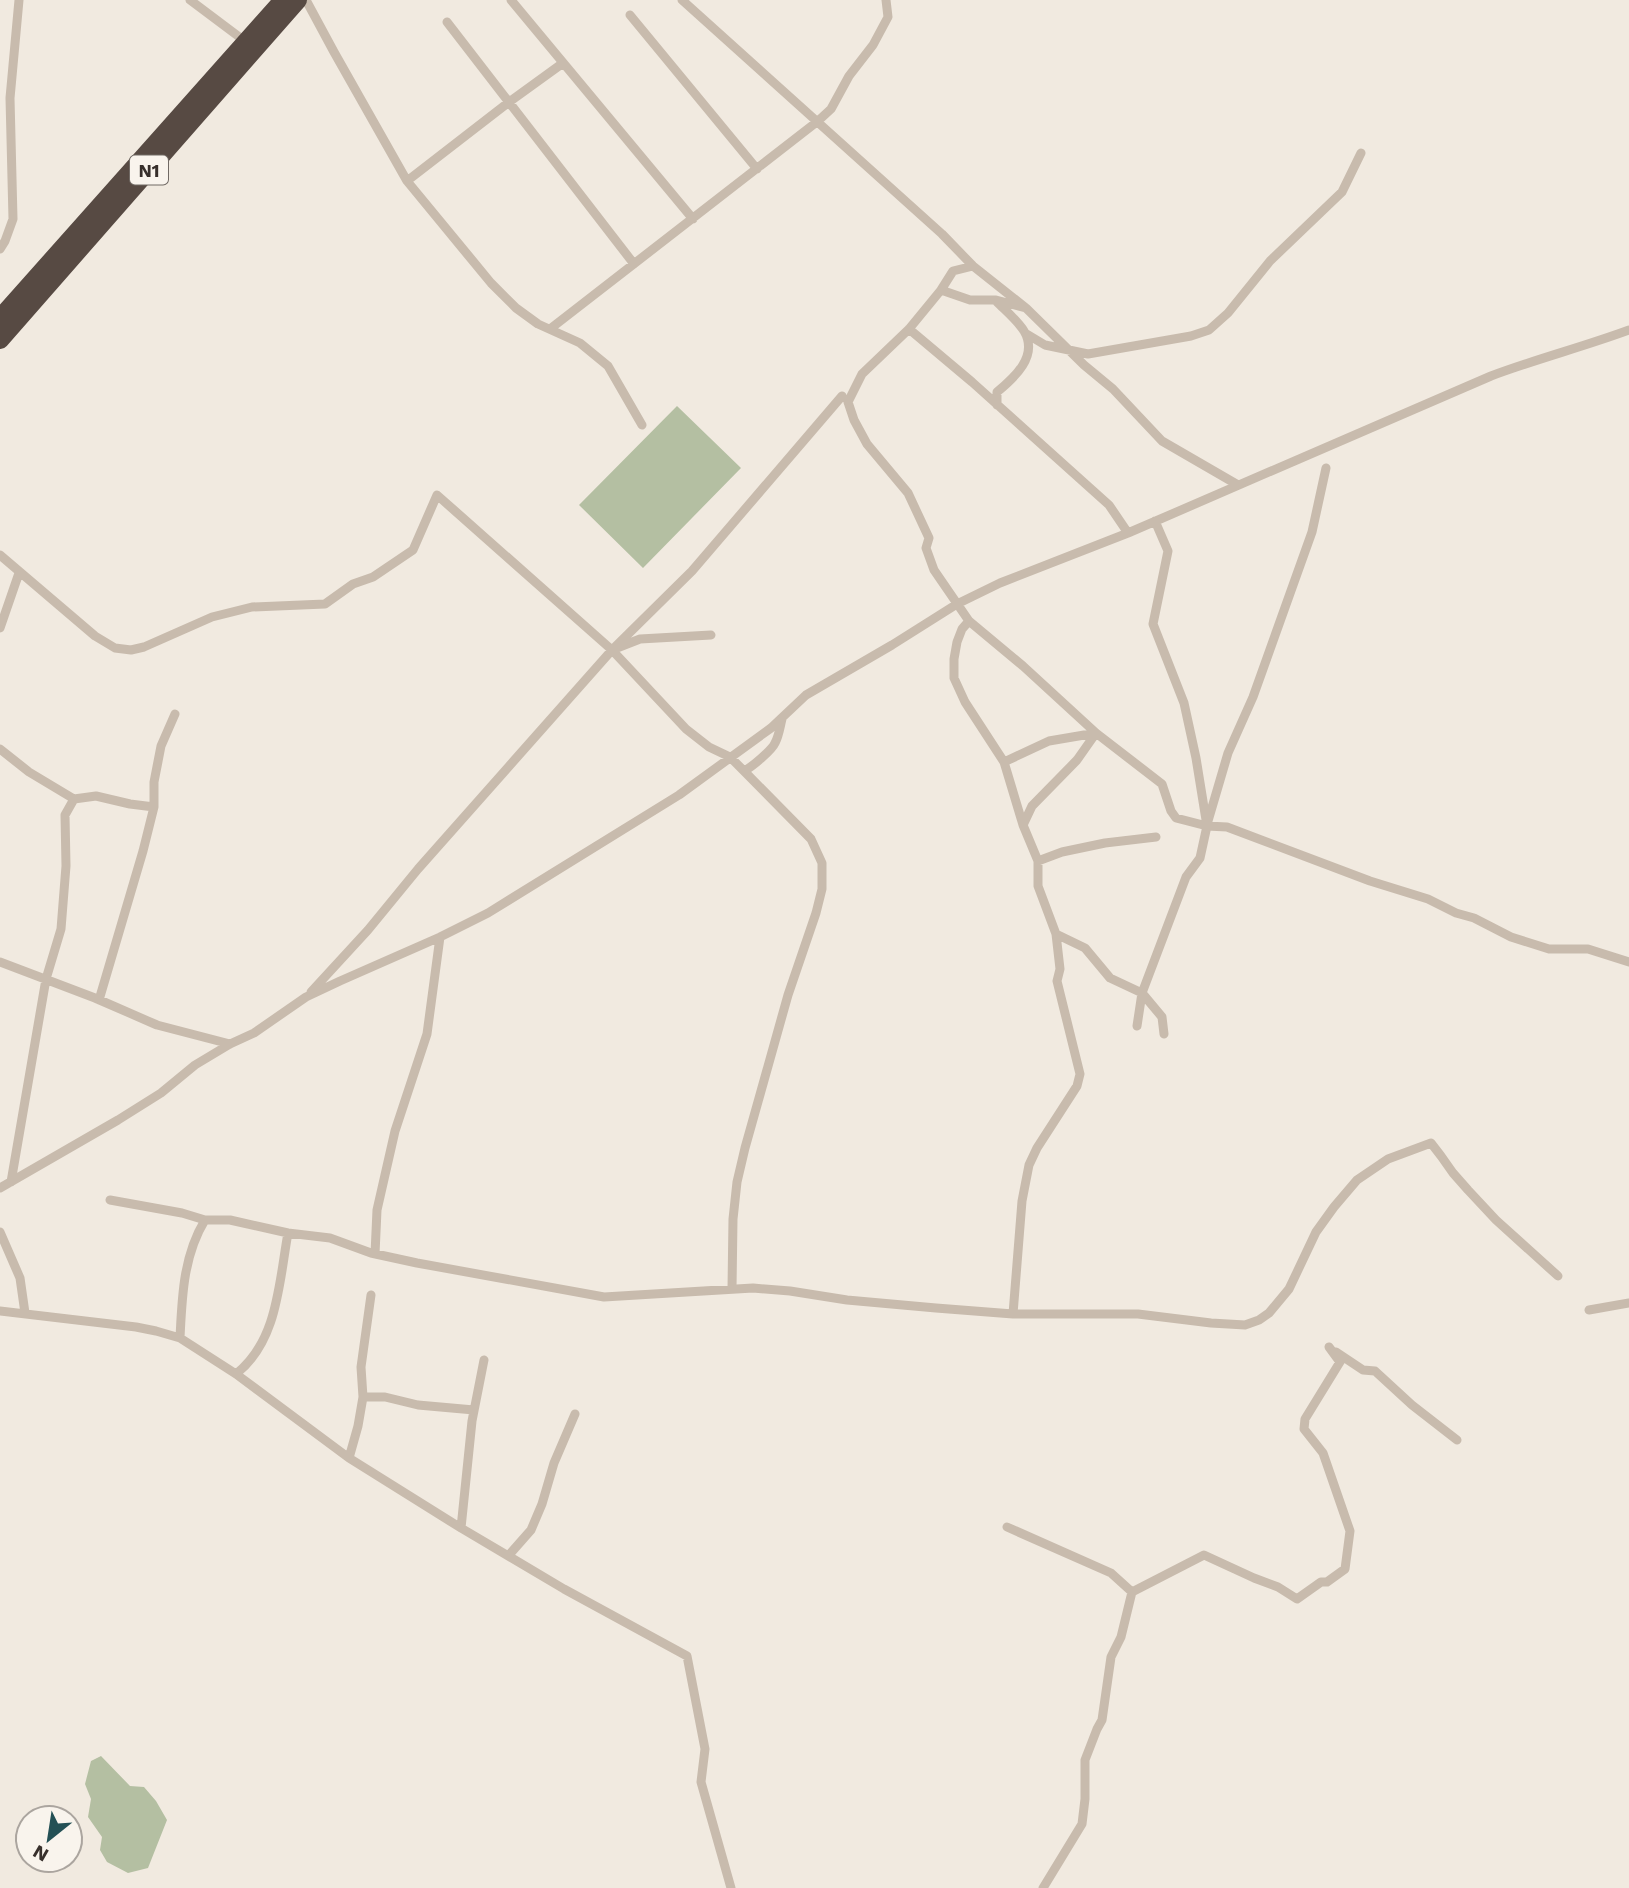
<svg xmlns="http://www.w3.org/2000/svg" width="1629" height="1888" font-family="'Work Sans',sans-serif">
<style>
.green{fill:#b4bfa2}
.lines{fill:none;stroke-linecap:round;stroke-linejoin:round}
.street{stroke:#c8bbad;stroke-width:9}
.highway{stroke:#574a43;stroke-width:18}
.labels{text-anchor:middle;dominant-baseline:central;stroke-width:5;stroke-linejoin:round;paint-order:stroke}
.shield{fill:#f9f4ed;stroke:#716a65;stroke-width:2}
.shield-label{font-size:18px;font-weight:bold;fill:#372f2b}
</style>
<rect width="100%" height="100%" fill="#f1eae0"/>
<path class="green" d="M677,406L741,468L643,568L579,505Z
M101,1756L130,1786L144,1787L156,1801L167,1820L148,1868L128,1873L107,1862L100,1850L102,1837L88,1817L91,1799L85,1784L91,1761Z"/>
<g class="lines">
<path class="street" d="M190,0L246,42
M306,0L334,52L407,181L491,283L516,308L538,324L580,343L608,366L642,425
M511,0L693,219
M682,0L942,234L973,266L1026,308L1084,365L1113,389L1162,441L1238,485
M630,15L757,169
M447,22L634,264
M407,181L509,102L563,63
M0,249L5,241L13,219L10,98L19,0
M941,290L953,271L973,266
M997,302C1006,311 1018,321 1024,331C1039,356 1014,378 997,392V405
M1026,308L996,300H970L941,290L909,329L862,374L848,402L854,420L867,444L908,493L929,538L926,548L934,570L969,621L1023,666L1096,733L1162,784L1171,811L1176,818L1207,826L1227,827L1370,881L1428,899L1456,913L1474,918L1511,937L1549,949H1588L1629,962
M550,329L818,121L831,109L849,76L873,45L888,17L886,0
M909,329L972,382L1109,505L1128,533
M1025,333L1045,345L1088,354L1191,336L1209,330L1228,313L1270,261L1342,192L1361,153
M0,555L95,636L115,648L131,650L144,647L212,617L252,607L325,604L353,584L373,577L413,550L437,495L612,650L418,869L368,930L311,992
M969,621L962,629L957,642L954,659V678L965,702L1004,762L1023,825L1038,861V886L1056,934L1060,969L1057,981L1080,1074L1077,1086L1037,1148L1029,1165L1022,1201L1013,1314
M0,628L19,573
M617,648L640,639L711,635
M0,749L29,772L74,799L96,796L130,804L154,807
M1004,762L1049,741L1096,733
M744,771L730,757L709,747L686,729L612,650L692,571L842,396
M1208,821L1228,753L1253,697L1312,532L1326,468
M1023,825L1032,806L1077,760L1096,733
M1038,861L1062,852L1105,843L1156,837
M1056,934L1085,948L1110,978L1142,993L1162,1017L1164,1034
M0,962L95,998L157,1025L230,1044
M99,1000L143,851L154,807V782L161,746L175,714
M1137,1026L1142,993L1186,877L1200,858L1207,826L1196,758L1184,703L1153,624L1168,551L1155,521
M11,1182L46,979L61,929L66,866L65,815L74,799
M0,1188L118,1120L161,1093L195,1065L230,1044L254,1033L306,997L340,981L440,937L488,913L679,795L771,728L806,695L892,645L957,604L1000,583L1128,533L1491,376C1536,359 1583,347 1629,330
M110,1200L182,1213L205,1220
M0,1232L20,1278L25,1313
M375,1254L377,1210L395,1131L427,1034L440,937
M732,1289L733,1219L737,1182L745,1148L788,995L816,913L822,889V863L811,839L744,771C752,767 772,750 775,743C779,736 780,727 782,719
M1589,1310L1629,1303
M0,1311L136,1327L156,1331L180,1338L236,1374L349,1458L461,1528L564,1589L687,1656L705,1749L701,1782L731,1888
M180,1338C182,1298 183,1256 205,1220H230L288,1233L330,1238L371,1253L417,1263L604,1297L753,1288L790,1291L847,1300L936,1308L1013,1314H1138L1211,1323L1245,1325L1259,1320L1269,1313L1289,1289L1316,1232L1334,1207L1357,1180L1388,1159L1431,1143L1441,1156L1453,1173L1468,1190L1496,1220L1558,1276
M1336,1352L1363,1370L1375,1371L1412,1405L1457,1440
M236,1374C278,1341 279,1282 288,1233
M363,1397H385L418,1405L474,1410
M349,1458L358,1426L363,1397L361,1367L371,1295
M1007,1527L1111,1573L1132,1592L1121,1637L1111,1657L1102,1720L1097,1729L1085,1760V1799L1082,1824L1043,1888
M461,1528L472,1421L484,1360
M509,1555L531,1530L542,1504L554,1463L575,1414
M1132,1592L1204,1555L1254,1578L1278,1587L1297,1599L1321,1582H1327L1345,1569L1350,1531L1323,1453L1304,1429L1305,1419L1340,1362L1329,1347"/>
<path class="highway" d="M0,318L283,0
M0,340L298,0"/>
</g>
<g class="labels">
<rect class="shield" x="130" y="155.5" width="38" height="29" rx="5"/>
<g class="shield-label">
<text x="149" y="170">N1</text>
</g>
</g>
<g transform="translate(49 1839) rotate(210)"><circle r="33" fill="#f9f4ed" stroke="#aba59f" stroke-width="2"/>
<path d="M0-5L12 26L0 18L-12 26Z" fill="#245055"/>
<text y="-10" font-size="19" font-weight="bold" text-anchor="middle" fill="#372f2b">N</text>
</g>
</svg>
